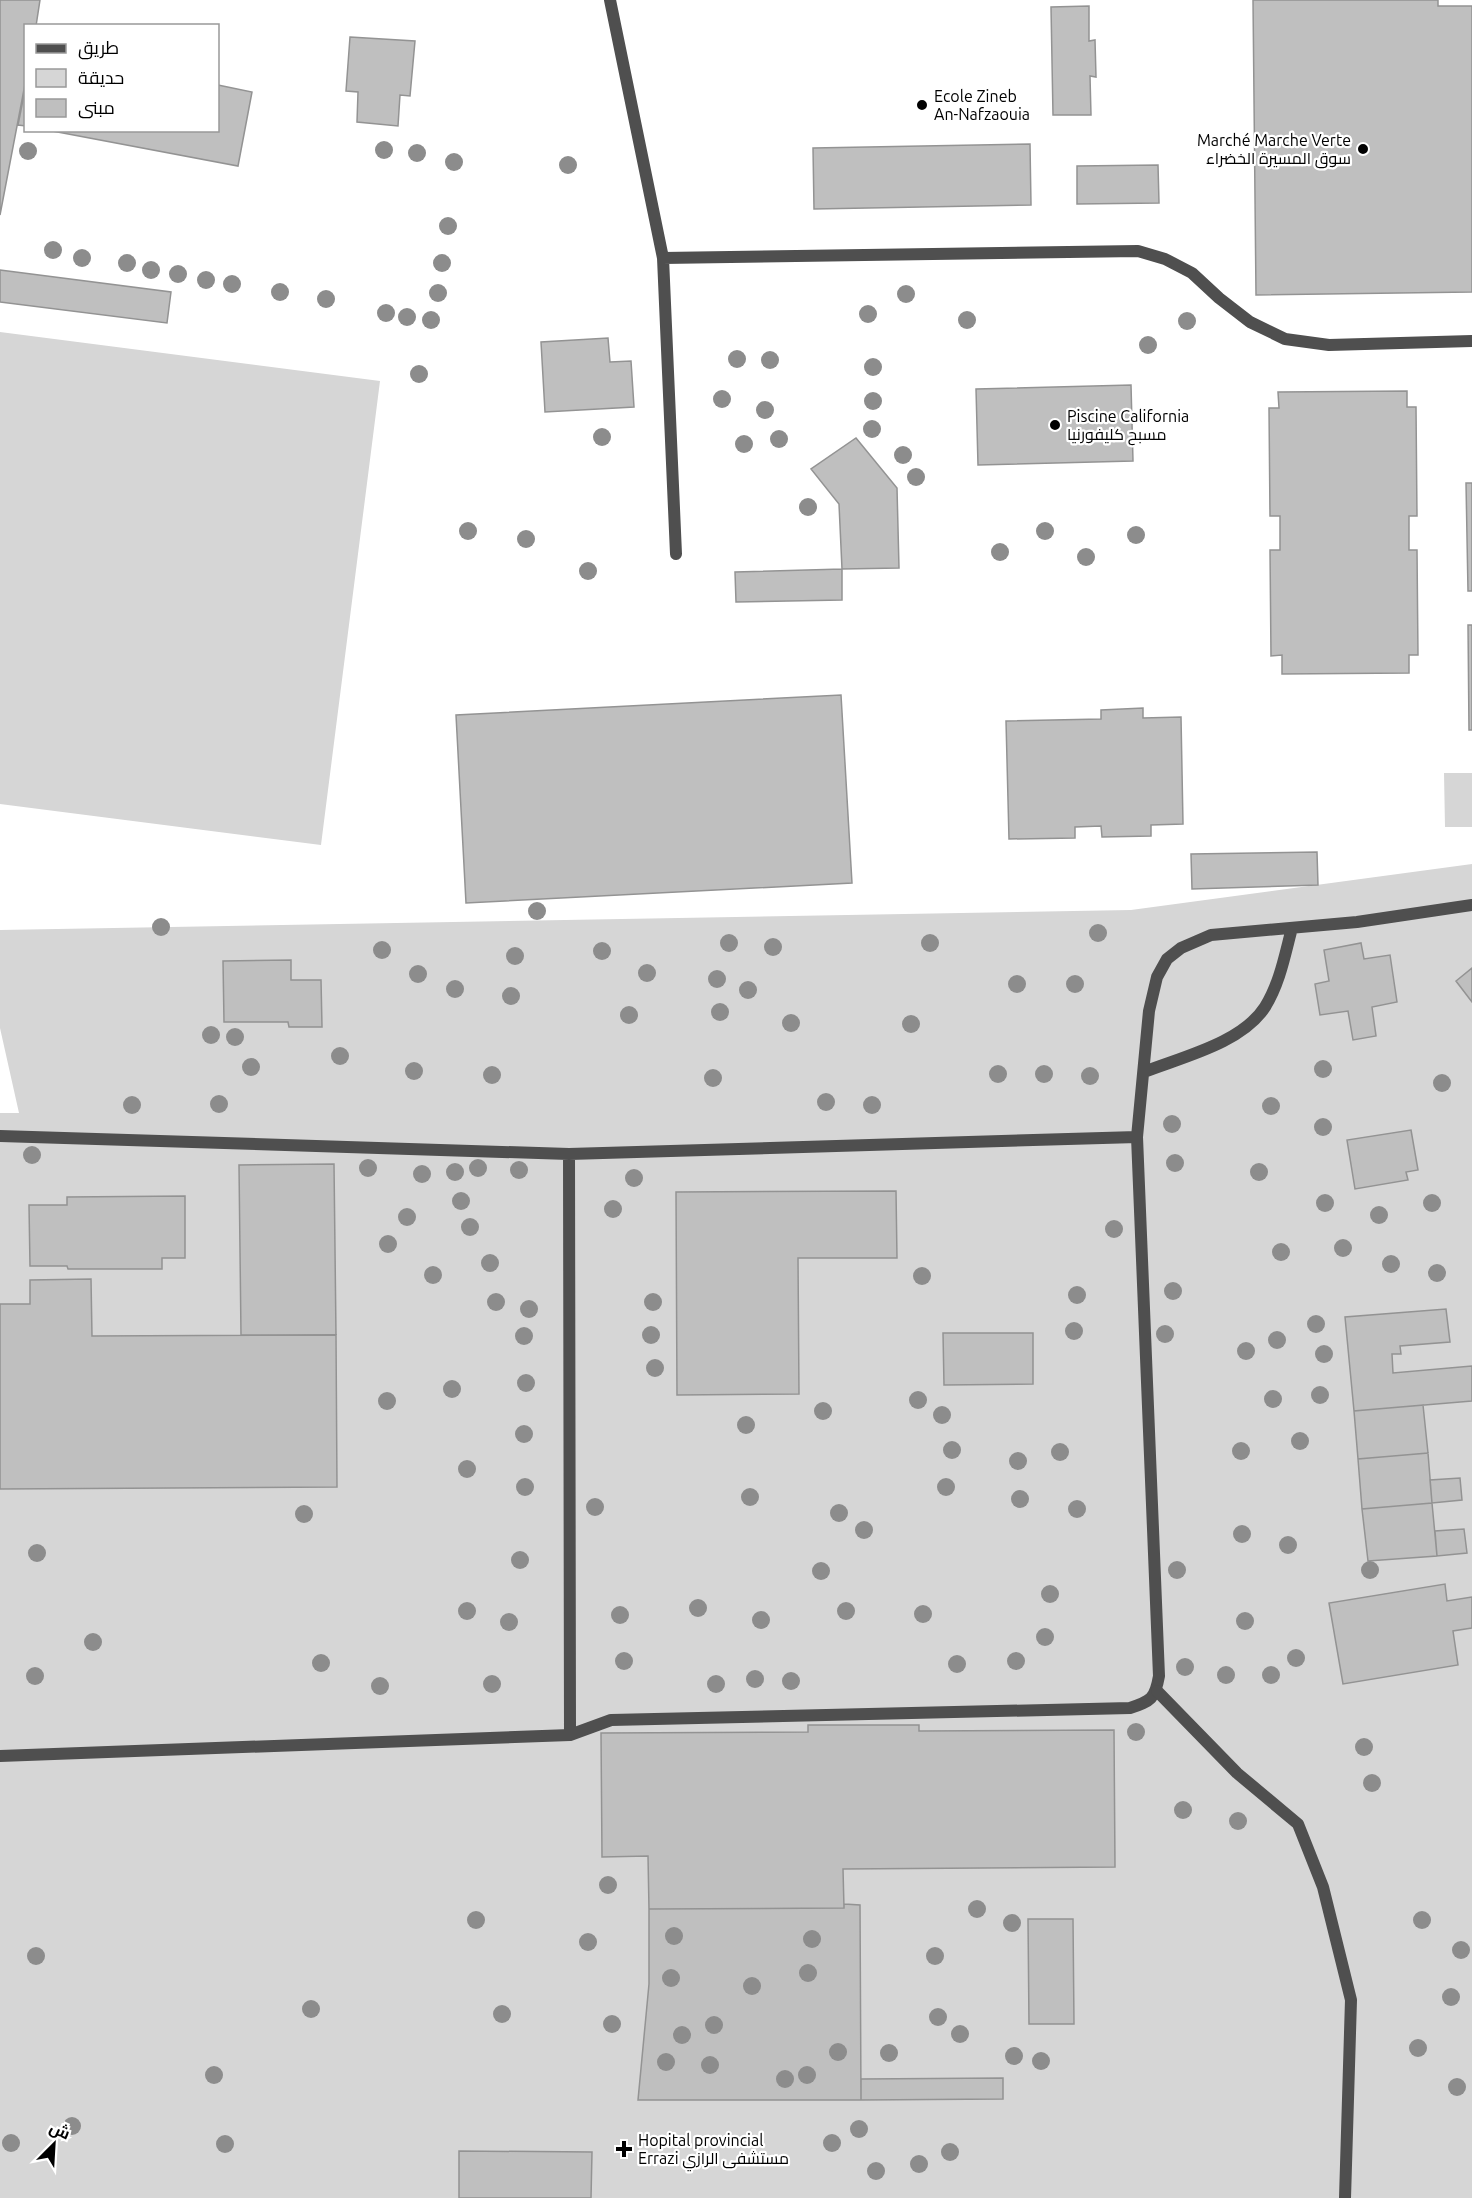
<svg xmlns="http://www.w3.org/2000/svg" width="1472" height="2198" font-family="Ubuntu,Cairo,sans-serif">
<style>
.green{fill:#d6d6d6}
.building{fill:#bfbfbf;stroke:#939393;stroke-width:1.5}
.lines{fill:none;stroke-linecap:round;stroke-linejoin:round}
.lane{stroke:#4f4f4f;stroke-width:12}
.street{stroke:#4f4f4f;stroke-width:12}
.tree{fill:#8c8c8c}
.poi-dot{fill:#000;stroke:#fff;stroke-width:2}
.labels{text-anchor:middle;dominant-baseline:central;stroke-width:4.5;stroke-linejoin:round;paint-order:stroke}
.poi-label{font-size:16px;fill:#000;stroke:#fff;text-anchor:start}
</style>
<rect width="100%" height="100%" fill="#fff"/>
<path class="green" d="M0,332L380,381L321,845L0,804Z
M1444,773H1472V827H1445Z
M1472,864V2198H0V1113H19L0,1028V930L1131,910Z"/>
<path class="building" d="M0,0H40L36,26H26V79L0,215Z
M1253,0H1438V6H1472V292L1256,295Z
M1089,6V41L1095,40L1096,77L1090,76L1091,115H1053L1051,7Z
M350,37L415,41L410,96L400,95L398,126L357,122L358,92L346,91Z
M26,85V126L18,125Z
M218,85L252,92L238,166L47,130H218Z
M1030,144L1031,205L814,209L813,148Z
M1158,165L1159,203L1077,204V166Z
M0,270L171,292L167,323L0,302Z
M608,338L610,362L631,361L634,407L545,412L541,342Z
M1131,385L1133,461L978,465L976,389Z
M1407,391V407H1416L1417,516H1409V550H1417L1418,655H1409V673L1282,674V655L1271,656L1270,550H1280V516H1270L1269,408H1279L1278,392Z
M856,438L897,488L899,568L842,569L839,504L811,469Z
M1466,483H1472V591H1468Z
M842,569V600L736,602L735,572Z
M1468,625H1472V730H1469Z
M841,695L852,883L466,903L456,715Z
M1143,708V718L1181,717L1183,824L1151,825V836L1102,837L1101,826L1075,827V838L1009,839L1006,721L1101,719V710Z
M1317,852L1318,885L1192,889L1191,854Z
M1361,943L1364,959L1390,955L1397,1002L1372,1007L1376,1036L1353,1040L1348,1011L1320,1015L1315,984L1329,981L1324,950Z
M291,960V980H321L322,1027H289L288,1022H224L223,961Z
M1472,968V1002L1456,981Z
M1411,1130L1418,1170L1406,1172L1408,1180L1355,1189L1347,1140Z
M334,1164L336,1335H241L239,1165Z
M896,1191L897,1258H798L799,1394L677,1395L676,1192Z
M185,1196V1258H162V1269H68L67,1266H30L29,1205H67V1197Z
M91,1279L92,1336L336,1335L337,1487L0,1489V1304H30V1280Z
M1446,1309L1450,1342L1400,1346L1401,1354H1392L1393,1373L1472,1366V1401L1354,1411L1345,1317Z
M943,1333H1033V1384L944,1385Z
M1423,1405L1428,1453L1358,1459L1354,1411Z
M1428,1453L1432,1503L1362,1509L1358,1459Z
M1460,1478L1462,1500L1432,1503L1430,1480Z
M1432,1503L1437,1556L1368,1561L1362,1509Z
M1464,1529L1467,1553L1437,1556L1435,1531Z
M1445,1584L1447,1601L1472,1597V1628L1453,1631L1458,1665L1343,1684L1329,1603Z
M808,1725H919V1731L1114,1730L1115,1867L843,1869L844,1908L649,1909L648,1856L602,1857L601,1733L808,1732Z
M844,1904L860,1905L861,2100H638L649,1984V1909L844,1908Z
M1028,1919H1073L1074,2024H1029Z
M1003,2078V2099L861,2100V2079Z
M459,2151L592,2152L591,2198H459Z"/>
<g class="lines">
<path class="lane" d="M1144,1072C1182,1057 1242,1043 1265,1007C1280,983 1285,954 1292,928
M0,1136L569,1154L1137,1137
M569,1154L570,1735L611,1720L1130,1708C1151,1701 1155,1699 1159,1676L1137,1137L1149,1011L1157,977L1167,959L1181,948L1211,935L1357,922L1472,905
M0,1756L570,1735"/>
<path class="street" d="M610,0L663,258L676,554
M663,258L1138,251L1165,259L1192,273L1219,298L1250,322L1285,339L1329,345L1472,341
M1157,1691L1237,1773L1298,1824L1323,1887L1351,2000L1345,2198"/>
</g>
<g class="tree">
<circle cx="384" cy="150" r="9"/>
<circle cx="28" cy="151" r="9"/>
<circle cx="417" cy="153" r="9"/>
<circle cx="454" cy="162" r="9"/>
<circle cx="568" cy="165" r="9"/>
<circle cx="448" cy="226" r="9"/>
<circle cx="53" cy="250" r="9"/>
<circle cx="82" cy="258" r="9"/>
<circle cx="127" cy="263" r="9"/>
<circle cx="442" cy="263" r="9"/>
<circle cx="151" cy="270" r="9"/>
<circle cx="178" cy="274" r="9"/>
<circle cx="206" cy="280" r="9"/>
<circle cx="232" cy="284" r="9"/>
<circle cx="280" cy="292" r="9"/>
<circle cx="438" cy="293" r="9"/>
<circle cx="906" cy="294" r="9"/>
<circle cx="326" cy="299" r="9"/>
<circle cx="386" cy="313" r="9"/>
<circle cx="868" cy="314" r="9"/>
<circle cx="407" cy="317" r="9"/>
<circle cx="431" cy="320" r="9"/>
<circle cx="967" cy="320" r="9"/>
<circle cx="1187" cy="321" r="9"/>
<circle cx="1148" cy="345" r="9"/>
<circle cx="737" cy="359" r="9"/>
<circle cx="770" cy="360" r="9"/>
<circle cx="873" cy="367" r="9"/>
<circle cx="419" cy="374" r="9"/>
<circle cx="722" cy="399" r="9"/>
<circle cx="873" cy="401" r="9"/>
<circle cx="765" cy="410" r="9"/>
<circle cx="872" cy="429" r="9"/>
<circle cx="602" cy="437" r="9"/>
<circle cx="779" cy="439" r="9"/>
<circle cx="744" cy="444" r="9"/>
<circle cx="903" cy="455" r="9"/>
<circle cx="916" cy="477" r="9"/>
<circle cx="808" cy="507" r="9"/>
<circle cx="468" cy="531" r="9"/>
<circle cx="1045" cy="531" r="9"/>
<circle cx="1136" cy="535" r="9"/>
<circle cx="526" cy="539" r="9"/>
<circle cx="1000" cy="552" r="9"/>
<circle cx="1086" cy="557" r="9"/>
<circle cx="588" cy="571" r="9"/>
<circle cx="537" cy="911" r="9"/>
<circle cx="161" cy="927" r="9"/>
<circle cx="1098" cy="933" r="9"/>
<circle cx="729" cy="943" r="9"/>
<circle cx="930" cy="943" r="9"/>
<circle cx="773" cy="947" r="9"/>
<circle cx="382" cy="950" r="9"/>
<circle cx="602" cy="951" r="9"/>
<circle cx="515" cy="956" r="9"/>
<circle cx="647" cy="973" r="9"/>
<circle cx="418" cy="974" r="9"/>
<circle cx="717" cy="979" r="9"/>
<circle cx="1017" cy="984" r="9"/>
<circle cx="1075" cy="984" r="9"/>
<circle cx="455" cy="989" r="9"/>
<circle cx="748" cy="990" r="9"/>
<circle cx="511" cy="996" r="9"/>
<circle cx="720" cy="1012" r="9"/>
<circle cx="629" cy="1015" r="9"/>
<circle cx="791" cy="1023" r="9"/>
<circle cx="911" cy="1024" r="9"/>
<circle cx="211" cy="1035" r="9"/>
<circle cx="235" cy="1037" r="9"/>
<circle cx="340" cy="1056" r="9"/>
<circle cx="251" cy="1067" r="9"/>
<circle cx="1323" cy="1069" r="9"/>
<circle cx="414" cy="1071" r="9"/>
<circle cx="998" cy="1074" r="9"/>
<circle cx="1044" cy="1074" r="9"/>
<circle cx="492" cy="1075" r="9"/>
<circle cx="1090" cy="1076" r="9"/>
<circle cx="713" cy="1078" r="9"/>
<circle cx="1442" cy="1083" r="9"/>
<circle cx="826" cy="1102" r="9"/>
<circle cx="219" cy="1104" r="9"/>
<circle cx="132" cy="1105" r="9"/>
<circle cx="872" cy="1105" r="9"/>
<circle cx="1271" cy="1106" r="9"/>
<circle cx="1172" cy="1124" r="9"/>
<circle cx="1323" cy="1127" r="9"/>
<circle cx="32" cy="1155" r="9"/>
<circle cx="1175" cy="1163" r="9"/>
<circle cx="368" cy="1168" r="9"/>
<circle cx="478" cy="1168" r="9"/>
<circle cx="519" cy="1170" r="9"/>
<circle cx="455" cy="1172" r="9"/>
<circle cx="1259" cy="1172" r="9"/>
<circle cx="422" cy="1174" r="9"/>
<circle cx="634" cy="1178" r="9"/>
<circle cx="461" cy="1201" r="9"/>
<circle cx="1325" cy="1203" r="9"/>
<circle cx="1432" cy="1203" r="9"/>
<circle cx="613" cy="1209" r="9"/>
<circle cx="1379" cy="1215" r="9"/>
<circle cx="407" cy="1217" r="9"/>
<circle cx="470" cy="1227" r="9"/>
<circle cx="1114" cy="1229" r="9"/>
<circle cx="388" cy="1244" r="9"/>
<circle cx="1343" cy="1248" r="9"/>
<circle cx="1281" cy="1252" r="9"/>
<circle cx="490" cy="1263" r="9"/>
<circle cx="1391" cy="1264" r="9"/>
<circle cx="1437" cy="1273" r="9"/>
<circle cx="433" cy="1275" r="9"/>
<circle cx="922" cy="1276" r="9"/>
<circle cx="1173" cy="1291" r="9"/>
<circle cx="1077" cy="1295" r="9"/>
<circle cx="496" cy="1302" r="9"/>
<circle cx="653" cy="1302" r="9"/>
<circle cx="529" cy="1309" r="9"/>
<circle cx="1316" cy="1324" r="9"/>
<circle cx="1074" cy="1331" r="9"/>
<circle cx="1165" cy="1334" r="9"/>
<circle cx="651" cy="1335" r="9"/>
<circle cx="524" cy="1336" r="9"/>
<circle cx="1277" cy="1340" r="9"/>
<circle cx="1246" cy="1351" r="9"/>
<circle cx="1324" cy="1354" r="9"/>
<circle cx="655" cy="1368" r="9"/>
<circle cx="526" cy="1383" r="9"/>
<circle cx="452" cy="1389" r="9"/>
<circle cx="1320" cy="1395" r="9"/>
<circle cx="1273" cy="1399" r="9"/>
<circle cx="918" cy="1400" r="9"/>
<circle cx="387" cy="1401" r="9"/>
<circle cx="823" cy="1411" r="9"/>
<circle cx="942" cy="1415" r="9"/>
<circle cx="746" cy="1425" r="9"/>
<circle cx="524" cy="1434" r="9"/>
<circle cx="1300" cy="1441" r="9"/>
<circle cx="952" cy="1450" r="9"/>
<circle cx="1241" cy="1451" r="9"/>
<circle cx="1060" cy="1452" r="9"/>
<circle cx="1018" cy="1461" r="9"/>
<circle cx="467" cy="1469" r="9"/>
<circle cx="525" cy="1487" r="9"/>
<circle cx="946" cy="1487" r="9"/>
<circle cx="750" cy="1497" r="9"/>
<circle cx="1020" cy="1499" r="9"/>
<circle cx="595" cy="1507" r="9"/>
<circle cx="1077" cy="1509" r="9"/>
<circle cx="839" cy="1513" r="9"/>
<circle cx="304" cy="1514" r="9"/>
<circle cx="864" cy="1530" r="9"/>
<circle cx="1242" cy="1534" r="9"/>
<circle cx="1288" cy="1545" r="9"/>
<circle cx="37" cy="1553" r="9"/>
<circle cx="520" cy="1560" r="9"/>
<circle cx="1177" cy="1570" r="9"/>
<circle cx="1370" cy="1570" r="9"/>
<circle cx="821" cy="1571" r="9"/>
<circle cx="1050" cy="1594" r="9"/>
<circle cx="698" cy="1608" r="9"/>
<circle cx="467" cy="1611" r="9"/>
<circle cx="846" cy="1611" r="9"/>
<circle cx="923" cy="1614" r="9"/>
<circle cx="620" cy="1615" r="9"/>
<circle cx="761" cy="1620" r="9"/>
<circle cx="1245" cy="1621" r="9"/>
<circle cx="509" cy="1622" r="9"/>
<circle cx="1045" cy="1637" r="9"/>
<circle cx="93" cy="1642" r="9"/>
<circle cx="1296" cy="1658" r="9"/>
<circle cx="624" cy="1661" r="9"/>
<circle cx="1016" cy="1661" r="9"/>
<circle cx="321" cy="1663" r="9"/>
<circle cx="957" cy="1664" r="9"/>
<circle cx="1185" cy="1667" r="9"/>
<circle cx="1226" cy="1675" r="9"/>
<circle cx="1271" cy="1675" r="9"/>
<circle cx="35" cy="1676" r="9"/>
<circle cx="755" cy="1679" r="9"/>
<circle cx="791" cy="1681" r="9"/>
<circle cx="492" cy="1684" r="9"/>
<circle cx="716" cy="1684" r="9"/>
<circle cx="380" cy="1686" r="9"/>
<circle cx="1136" cy="1732" r="9"/>
<circle cx="1364" cy="1747" r="9"/>
<circle cx="1372" cy="1783" r="9"/>
<circle cx="1183" cy="1810" r="9"/>
<circle cx="1238" cy="1821" r="9"/>
<circle cx="608" cy="1885" r="9"/>
<circle cx="977" cy="1909" r="9"/>
<circle cx="476" cy="1920" r="9"/>
<circle cx="1422" cy="1920" r="9"/>
<circle cx="1012" cy="1923" r="9"/>
<circle cx="674" cy="1936" r="9"/>
<circle cx="812" cy="1939" r="9"/>
<circle cx="588" cy="1942" r="9"/>
<circle cx="1461" cy="1950" r="9"/>
<circle cx="36" cy="1956" r="9"/>
<circle cx="935" cy="1956" r="9"/>
<circle cx="808" cy="1973" r="9"/>
<circle cx="671" cy="1978" r="9"/>
<circle cx="752" cy="1986" r="9"/>
<circle cx="1451" cy="1997" r="9"/>
<circle cx="311" cy="2009" r="9"/>
<circle cx="502" cy="2014" r="9"/>
<circle cx="938" cy="2017" r="9"/>
<circle cx="612" cy="2024" r="9"/>
<circle cx="714" cy="2025" r="9"/>
<circle cx="960" cy="2034" r="9"/>
<circle cx="682" cy="2035" r="9"/>
<circle cx="1418" cy="2048" r="9"/>
<circle cx="838" cy="2052" r="9"/>
<circle cx="889" cy="2053" r="9"/>
<circle cx="1014" cy="2056" r="9"/>
<circle cx="1041" cy="2061" r="9"/>
<circle cx="666" cy="2062" r="9"/>
<circle cx="710" cy="2065" r="9"/>
<circle cx="214" cy="2075" r="9"/>
<circle cx="807" cy="2075" r="9"/>
<circle cx="785" cy="2079" r="9"/>
<circle cx="1457" cy="2087" r="9"/>
<circle cx="72" cy="2126" r="9"/>
<circle cx="859" cy="2129" r="9"/>
<circle cx="11" cy="2143" r="9"/>
<circle cx="832" cy="2143" r="9"/>
<circle cx="225" cy="2144" r="9"/>
<circle cx="950" cy="2152" r="9"/>
<circle cx="919" cy="2164" r="9"/>
<circle cx="876" cy="2171" r="9"/>
</g>
<g class="poi-dot">
<circle cx="922" cy="105" r="6"/>
<circle cx="1363" cy="149" r="6"/>
<circle cx="1055" cy="425" r="6"/>
<path d="M621 2140h6v6h6v6h-6v6h-6v-6h-6v-6h6z"/>
</g>
<g class="labels">
<g class="poi-label">
<text x="934" y="96">Ecole Zineb<tspan x="934" dy="18">An-Nafzaouia</tspan></text>
<text x="1351" y="140" text-anchor="end">Marché Marche Verte<tspan x="1351" dy="18">سوق المسيرة الخضراء</tspan></text>
<text x="1067" y="416">Piscine California<tspan x="1067" dy="18">مسبح كليفورنيا</tspan></text>
<text x="638" y="2140">Hopital provincial<tspan x="638" dy="18">Errazi مستشفى الرازي</tspan></text>
</g>
</g>
<rect x="24" y="24" width="195" height="108" fill="#ffffff" stroke="#999999" stroke-width="1.5"/>
<rect x="36" y="44" width="30" height="9" fill="#4f4f4f" stroke="#999999" stroke-width="1.5"/>
<text x="78" y="54" font-size="18" fill="#000000">طريق</text>
<rect x="36" y="69" width="30" height="18" fill="#d6d6d6" stroke="#999999" stroke-width="1.5"/>
<text x="78" y="84" font-size="18" fill="#000000">حديقة</text>
<rect x="36" y="99" width="30" height="18" fill="#bfbfbf" stroke="#999999" stroke-width="1.5"/>
<text x="78" y="114" font-size="18" fill="#000000">مبنى</text>
<g transform="translate(54 2144) rotate(24)" stroke="#ffffff" stroke-width="4.5" paint-order="stroke">
<path d="M0-4.5L10 22L0 15L-10 22Z" fill="#000000"/>
<text y="-9" font-size="16" font-weight="bold" text-anchor="middle" fill="#000000">ش</text>
</g>
</svg>
